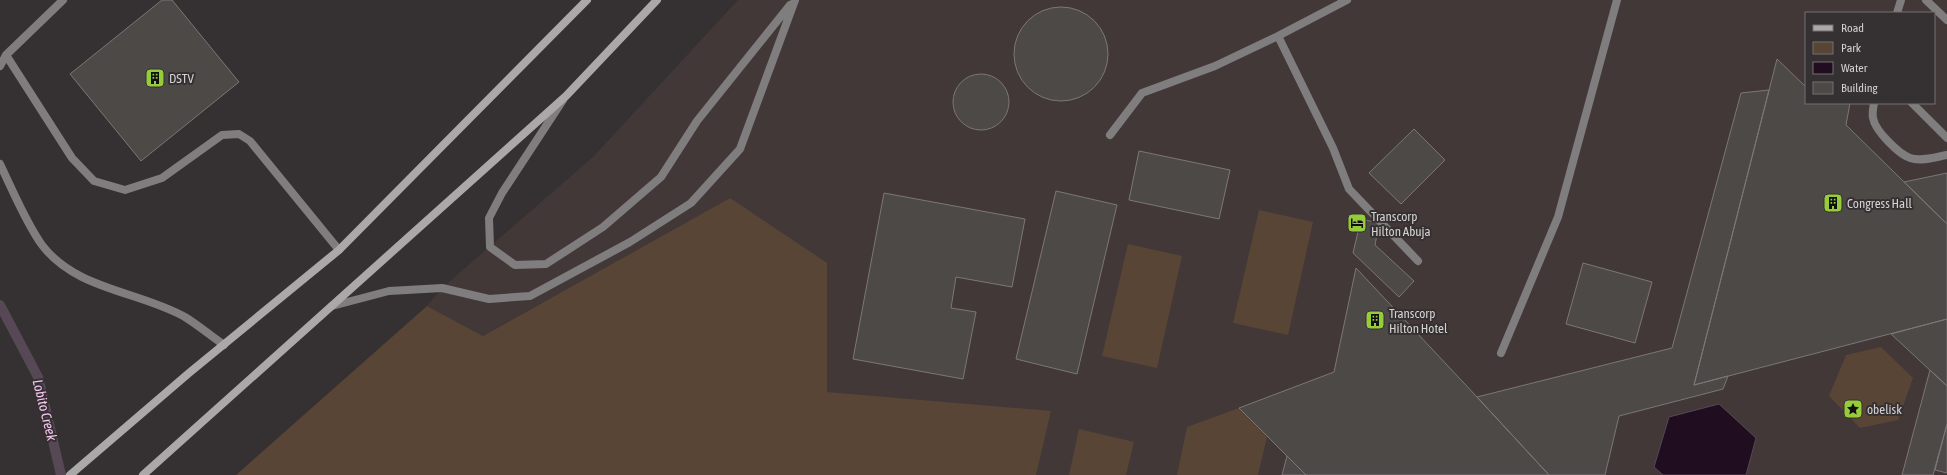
<svg xmlns="http://www.w3.org/2000/svg" width="1947" height="475" font-family="'Asap Condensed',sans-serif">
<style>
.built{fill:#433838;fill-rule:evenodd}
.green{fill:#584536}
.water{fill:#200d20;stroke:#564855}
.lines{fill:none;stroke-linecap:round;stroke-linejoin:round}
.stream{stroke:#564855;stroke-width:10}
.building{fill:#4d4947;stroke:#7c7776}
.service{stroke:#7f7d7e;stroke-width:8}
.secondary{stroke:#aba8a9;stroke-width:8}
.labels{text-anchor:middle;dominant-baseline:central;stroke-width:4;stroke-linejoin:round;paint-order:stroke}
.poi-label{font-size:13px;fill:#d4d1d1;stroke:#353031;text-anchor:start}
.water-label{font-size:14px;font-style:italic;fill:#f6c8f3;stroke:#353031}
</style>
<rect width="100%" height="100%" fill="#353031"/>
<path class="built" d="M738,0H1947V475H829L730,198L483,336L427,306L442,288L594,156ZM1806,13H1934V103H1806Z"/>
<path class="green" d="M730,198L827,263V392L1051,411L1036,475H236L427,306L483,336Z
M1259,210L1313,222L1288,335L1233,323Z
M1128,244L1182,256L1157,368L1102,356Z
M1881,347L1913,378L1898,420L1860,428L1829,396L1846,355Z
M1239,408L1267,437L1258,475H1177L1187,427Z
M1079,429L1134,442L1126,475H1069Z"/>
<path class="water" d="M1719,404L1756,438L1746,475H1663L1654,467L1669,417Z"/>
<g class="lines">
<path class="stream" d="M0,305L38,377L61,475"/>
</g>
<path class="building" d="M162,0H172L239,82L141,161L70,74Z
M1014 54a47 47 0 1 1 94 0a47 47 0 1 1-94 0Z
M1777,59L1806,87V103H1850L1846,125L1947,224V319L1694,385Z
M953 102a28 28 0 1 1 56 0a28 28 0 1 1-56 0Z
M1769,90L1694,385L1728,376L1723,389L1619,416L1605,475H1549L1477,397L1672,348L1741,93Z
M1414,129L1445,160L1401,204L1369,173Z
M1139,151L1230,170L1219,219L1129,200Z
M1947,173V224L1904,182Z
M1056,191L1117,205L1077,374L1016,359Z
M884,193L1025,219L1012,287L956,277L951,308L976,312L963,379L853,359Z
M1361,219L1379,223L1375,245L1414,281L1399,297L1353,253Z
M1583,263L1652,282L1635,343L1566,324Z
M1356,268L1477,397L1549,475H1306L1239,408L1334,372Z
M1947,319V386L1891,334Z
M1930,370L1947,386V424L1933,475H1902Z
M1947,424V473L1935,470Z
M1287,456L1306,475H1282Z"/>
<g class="lines">
<path class="service" d="M1926,0L1947,20
M1897,13L1901,0
M1278,36L1333,148L1349,189L1418,261
M6,55L72,158L94,181L125,190L162,178L222,135L239,134L250,141L339,250
M0,66L6,55L63,0
M563,100L502,193L489,218L490,247L515,265L546,264L603,227L661,177L697,121L790,5
M1874,103C1873,108 1872,113 1873,118C1875,131 1899,154 1910,158C1921,162 1936,157 1947,155
M1912,103L1947,138
M1110,135L1142,93L1215,66L1278,36L1347,0
M0,164C12,189 26,223 42,245C76,290 139,291 185,317C198,325 211,336 224,345
M332,306L389,291L442,288L489,299L530,296L630,242L691,203L740,149L795,0
M1501,353L1558,217L1617,0"/>
<path class="secondary" d="M70,475L189,373L339,250L587,0
M143,475L566,96L657,0"/>
</g>
<defs>
<g id="building-square" transform="scale(1)"><rect x="-9" y="-9" width="18" height="18" rx="4" fill="#96cc39" stroke="#353031"/><path d="M-4-6H4V6H1V3H-1V6H-4ZM-2.5-4.3h1.7v1.8h-1.7ZM.8-4.3h1.7v1.8H.8ZM-2.5-1h1.7V.8h-1.7ZM.8-1h1.7V.8H.8Z" fill="#111"/></g>
<g id="hotel-square" transform="scale(1)"><rect x="-9" y="-9" width="18" height="18" rx="4" fill="#96cc39" stroke="#353031"/><path d="M-6-4.5h1.5V1H6V5H4.5V3h-9V5H-6ZM-4 0a1.8 1.8 0 1 1 3.6 0ZM.5 0V-2.5h3Q6-2.5 6 0Z" fill="#111"/></g>
<g id="sight-square" transform="scale(1)"><rect x="-9" y="-9" width="18" height="18" rx="4" fill="#96cc39" stroke="#353031"/><path d="M0-6L1.8-2.2L6-1.7L2.9 1.2L3.7 5.4L0 3.3L-3.7 5.4L-2.9 1.2L-6-1.7L-1.8-2.2Z" fill="#111"/></g>
</defs>
<g fill-rule="evenodd">
<use href="#building-square" x="155" y="78"/>
<use href="#building-square" x="1833" y="203"/>
<use href="#hotel-square" x="1357" y="223"/>
<use href="#building-square" x="1375" y="320"/>
<use href="#sight-square" x="1853" y="409"/>
</g>
<g class="labels">
<g class="poi-label">
<text x="169" y="78">DSTV</text>
<text x="1847" y="203">Congress Hall</text>
<text x="1371" y="216">Transcorp<tspan x="1371" dy="15">Hilton Abuja</tspan></text>
<text x="1389" y="313">Transcorp<tspan x="1389" dy="15">Hilton Hotel</tspan></text>
<text x="1867" y="409">obelisk</text>
</g>
<g class="water-label">
<text transform="translate(45 410) rotate(76)">Lobito Creek</text>
</g>
</g>
<rect x="1805" y="12" width="130" height="92" fill="#353031" stroke="#757071"/>
<rect x="1813" y="25" width="20" height="6" fill="#aba8a9" stroke="#757071"/>
<text x="1841" y="32" font-size="12" fill="#d4d1d1">Road</text>
<rect x="1813" y="42" width="20" height="12" fill="#584536" stroke="#757071"/>
<text x="1841" y="52" font-size="12" fill="#d4d1d1">Park</text>
<rect x="1813" y="62" width="20" height="12" fill="#200d20" stroke="#757071"/>
<text x="1841" y="72" font-size="12" fill="#d4d1d1">Water</text>
<rect x="1813" y="82" width="20" height="12" fill="#4d4947" stroke="#757071"/>
<text x="1841" y="92" font-size="12" fill="#d4d1d1">Building</text>
</svg>
